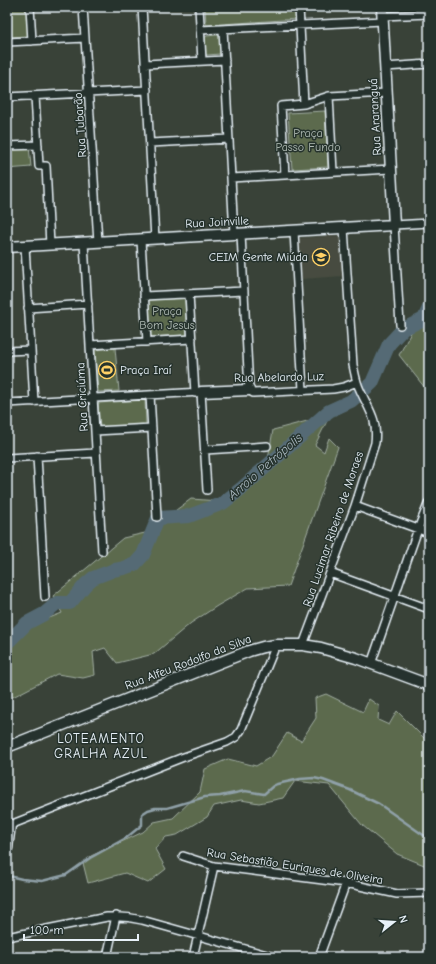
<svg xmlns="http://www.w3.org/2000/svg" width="436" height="964" font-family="'Comic Neue',sans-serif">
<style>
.built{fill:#464c3f}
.green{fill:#5c6b4e;stroke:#a2aea3}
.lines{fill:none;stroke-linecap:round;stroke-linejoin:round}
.stream{stroke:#90a1a9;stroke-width:2.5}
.river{stroke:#556b74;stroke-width:14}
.street-casing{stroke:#e8f1f8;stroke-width:10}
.secondary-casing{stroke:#e8f1f8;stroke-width:13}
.street{stroke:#26332d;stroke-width:7}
.secondary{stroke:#26332d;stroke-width:10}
.labels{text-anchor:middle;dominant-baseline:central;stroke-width:3;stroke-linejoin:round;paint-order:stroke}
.street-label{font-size:12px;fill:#e8f1f8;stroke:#26332d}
.park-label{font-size:12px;fill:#b0bbb4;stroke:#26332d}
.poi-label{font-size:12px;fill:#e8f1f8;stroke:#26332d;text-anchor:end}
.water-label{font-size:13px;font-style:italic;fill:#adbbc3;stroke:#26332d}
.neighbourhood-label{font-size:13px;letter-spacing:1px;fill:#e8f1f8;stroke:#26332d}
</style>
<rect width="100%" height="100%" fill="#394238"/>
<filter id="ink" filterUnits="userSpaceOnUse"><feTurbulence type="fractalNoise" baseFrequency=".025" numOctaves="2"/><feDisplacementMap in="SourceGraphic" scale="8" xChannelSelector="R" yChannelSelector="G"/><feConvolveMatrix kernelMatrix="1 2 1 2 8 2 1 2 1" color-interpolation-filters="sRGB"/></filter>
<g filter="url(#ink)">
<path class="built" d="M341,235L344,276L302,279L299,238Z"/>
<path class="green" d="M7,7H27L29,36L7,37Z
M205,7H298V19L206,25Z
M217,35L219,36L220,37L221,51L220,54L207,55L205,54V37L207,36Z
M325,111L328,167L292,169L288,113Z
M29,146L31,167L7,169V148Z
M185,298L187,335L150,337L147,300Z
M429,299V393L399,355Z
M115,348L119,391L98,392L95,350Z
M145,400L146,425L100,428L98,403Z
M330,415L315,445L324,452L329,438L338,447L288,586L248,588L217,606L191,623L154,654L117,663L105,648L93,652L95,675L83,678L57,674L7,700V647L29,626L62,613L53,596L123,538L145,533L191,499L219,501L268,459L273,430Z
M326,694L363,712L369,699L379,706L378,720L389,725L397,711L429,743V867L397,854L362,825L329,785L295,781L283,798L259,803L241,800L214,806L207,817L177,835L166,837L155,849L166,869L148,883L125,873L88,883L83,863L91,856L143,832L154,822L173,818L200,792L205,769L228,759L256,766L272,756L287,733L301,741L316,718L315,698Z"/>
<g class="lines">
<path class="stream" d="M9,876L22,879L42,881L66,875L90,858L126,838L142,825V814L148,810L155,808H167L205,797L220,796L245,791L264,794L273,786L277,784L300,779L314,778L323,780L350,790L379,804L429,839"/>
<path class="river" d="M7,643L27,623L44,614L57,603H70L86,584L93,578L114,570L124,568L135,564L143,555L158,518L189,516L223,503L242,488L329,411L351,401L372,383L389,344L403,329L424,319L429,308"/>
<g class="street-casing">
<path id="street" d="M30,7L32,41
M83,7L98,242
M142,7L155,239
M199,7L202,61
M299,7L304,104
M382,16L429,14
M223,29L234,234
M200,30L383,21
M7,42L85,38
M145,64L225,60
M385,67L429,64
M35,96L39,166H46L50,245
M329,96L333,172
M7,97L147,90
M150,143L229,139
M7,146L38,145
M285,175L281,106L304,104L329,96L387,93
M231,178L391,169
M294,231L303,390
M241,234L249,390L253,393L333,389L344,387L357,382
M141,240L147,342
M84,243L102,551
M25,246L34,402
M189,294L195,393
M144,296L244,291
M28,308L88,304
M400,325L394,225L429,223
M90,345L192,339
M7,351L31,350
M150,395L157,517
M7,403L201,392L207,490
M95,431L152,428
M205,450L267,446
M37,456L45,597
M7,458L96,453
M355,506L429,533
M330,573L429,609
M303,645L355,506L375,443C378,419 369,410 360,390C356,382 355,374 353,365L344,228
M371,664L418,529L429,502
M10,825L181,758L227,742L236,737L241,730L276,645
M183,856L214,866L346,883L397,894L429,893
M7,937L107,917C119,916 130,917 142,920L274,957
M107,957L116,916
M193,957L214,866
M319,957L346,883"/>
</g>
<g class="secondary-casing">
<path id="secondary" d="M7,247L394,225L382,7
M201,392L249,390
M7,747L249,651L263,647L276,645H303L321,648L356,658L429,685
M7,823L10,825L7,848"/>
</g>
<use href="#street" class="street"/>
<use href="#secondary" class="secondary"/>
</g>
</g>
<defs>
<g id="school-ring" transform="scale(0.9)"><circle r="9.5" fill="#26332d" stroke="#ffd166" stroke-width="1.5"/><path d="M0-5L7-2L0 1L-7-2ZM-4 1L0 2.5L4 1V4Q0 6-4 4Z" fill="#ffd166"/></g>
<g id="stadium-ring" transform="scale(0.9)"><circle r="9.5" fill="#26332d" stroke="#ffd166" stroke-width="1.5"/><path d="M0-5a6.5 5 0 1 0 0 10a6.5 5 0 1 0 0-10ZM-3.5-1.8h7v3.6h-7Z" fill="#ffd166"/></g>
</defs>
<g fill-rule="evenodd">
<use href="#school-ring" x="321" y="257"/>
<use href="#stadium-ring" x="107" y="370"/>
</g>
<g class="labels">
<g class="street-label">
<text transform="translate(375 117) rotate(-93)">Rua Araranguá</text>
<text transform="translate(80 125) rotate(-94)">Rua Tubarão</text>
<text transform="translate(217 222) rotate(-3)">Rua Joinville</text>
<text transform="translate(279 377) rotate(-1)">Rua Abelardo Luz</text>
<text transform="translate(82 397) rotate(-93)">Rua Criciúma</text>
<text transform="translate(333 529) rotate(-71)">Rua Lucimar Ribeiro de Moraes</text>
<text transform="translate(188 662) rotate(-21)">Rua Alfeu Rodolfo da Silva</text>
<text transform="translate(295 866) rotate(9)">Rua Sebastião Euriques de Oliveira</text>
</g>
<g class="park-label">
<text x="308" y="133">Praça<tspan x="308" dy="14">Passo Fundo</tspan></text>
<text x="167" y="311">Praça<tspan x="167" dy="14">Bom Jesus</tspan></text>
</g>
<g class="poi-label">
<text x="308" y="257">CEIM Gente Miúda</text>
<text x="120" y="370" text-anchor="start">Praça Iraí</text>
</g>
<g class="water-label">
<text transform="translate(265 466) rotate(-41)">Arroio Petrópolis</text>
</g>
<g class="neighbourhood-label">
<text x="101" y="738">LOTEAMENTO<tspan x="101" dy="15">GRALHA AZUL</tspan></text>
</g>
</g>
<rect width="436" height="964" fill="none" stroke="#26332d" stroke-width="24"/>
<rect x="12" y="12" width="412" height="940" fill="none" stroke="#e8f1f8" stroke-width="1.5" filter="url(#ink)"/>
<g transform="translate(394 922) rotate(73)" stroke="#26332d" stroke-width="3" paint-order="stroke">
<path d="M0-3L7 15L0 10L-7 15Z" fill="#e8f1f8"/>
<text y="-6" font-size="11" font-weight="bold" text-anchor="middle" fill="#e8f1f8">N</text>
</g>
<path d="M24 934v6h114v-6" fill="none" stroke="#e8f1f8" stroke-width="2"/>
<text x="30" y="934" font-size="12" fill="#e8f1f8" stroke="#26332d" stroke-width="3" paint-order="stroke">100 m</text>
</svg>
